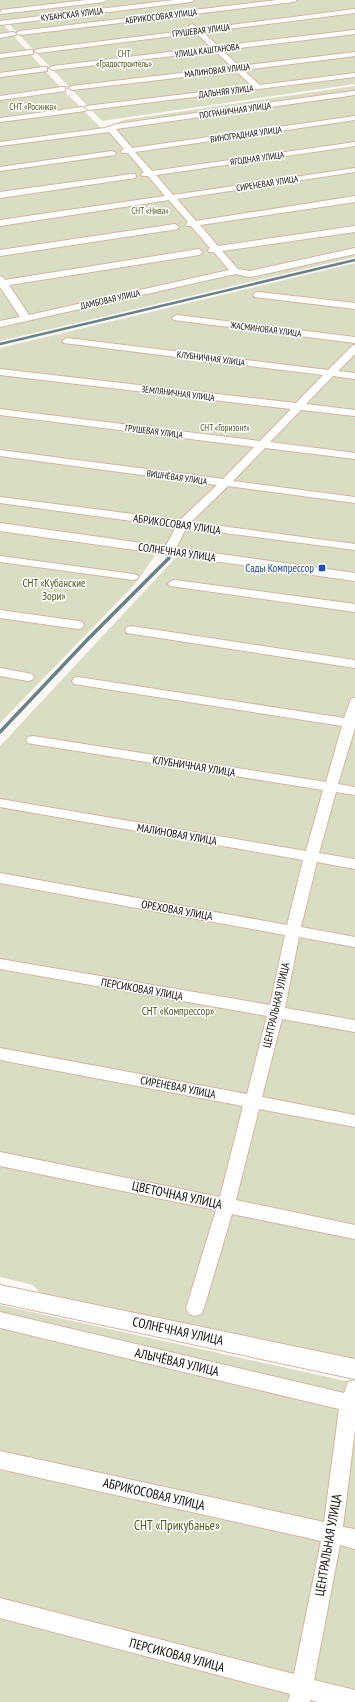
<svg xmlns="http://www.w3.org/2000/svg" width="355" height="1702" font-family="'PT Sans Narrow',sans-serif">
<style>
.green{fill:#d9dec3}
.lines{fill:none;stroke-linecap:round;stroke-linejoin:round}
.stream-far1{stroke:#65838a;stroke-width:2.5}
.stream{stroke:#65838a;stroke-width:3.5}
.minor-casing{stroke:#d3b5a0;stroke-width:2}
.tertiary-casing{stroke:#d3b5a0;stroke-width:2}
.minor{fill:#fff;fill-rule:evenodd}
.tertiary{fill:#fff;fill-rule:evenodd}
.transit-dot{fill:#1a4fb4;stroke:#fff;stroke-width:1.5}
.labels{text-anchor:middle;dominant-baseline:central;stroke-width:3;stroke-linejoin:round;paint-order:stroke}
.far-street-label{font-size:9px;fill:#190f08;stroke:#fff}
.far-park-label{font-size:9px;fill:#53591c;stroke:#fff}
.street-label{font-size:11px;fill:#190f08;stroke:#fff}
.transit-label{font-size:11px;fill:#164399;stroke:#fff;text-anchor:end}
.park-label{font-size:11px;fill:#53591c;stroke:#fff}
.near-street-label{font-size:13px;fill:#190f08;stroke:#fff}
.near-park-label{font-size:13px;fill:#53591c;stroke:#fff}
</style>
<rect width="100%" height="100%" fill="#fef7f3"/>
<path class="green" d="M0,0H355V84L102,121L6,21L0,22Z
M0,23H2L62,89L103,130L123,120L355,86V257L0,341Z
M355,263V1376L55,1310L33,1285L0,1277V746L180,553L159,550L135,584L0,723V348Z
M0,1305L355,1383V1702H0Z"/>
<g class="lines">
<path class="stream-far1" d="M0,344L355,260"/>
<path class="stream" d="M0,732L88,639L169,558"/>
<g class="minor-casing">
<path id="minor" d="M87,0H107L104,2L0,14L1,10Z
M174,0H194L191,2L0,25V21Z
M277,0H297L294,2L20,35L16,33L20,31Z
M355,9V13L203,32L218,46L355,30V34L222,50L239,66L355,52V56L243,70L260,85L355,73V77L89,110L85,108L86,106L252,86L236,71L72,90L68,88L72,86L232,67L215,51L53,70L49,68L53,66L211,47L196,33L38,53L34,51L38,49L192,30L189,26L192,24L199,29Z
M13,32L17,34L15,35L0,38V34Z
M30,50H33V54L0,58V54Z
M44,67H47V71L0,77V73Z
M62,87H65V91L0,100V96Z
M353,91H355V95L116,129L132,148L355,116V120L135,152L152,171L355,142V146L156,175L173,195L355,168V172L177,199L196,221L355,196V202L200,225L218,246L355,226V232L222,251L238,269L250,271L355,248V254L256,276L250,277L235,274L0,327V321L20,317L0,287V276L3,277L5,280L199,249L203,252L199,255L9,285L29,315L229,270L214,252H209L208,250L210,248L191,226H187L186,224L188,222L169,200L0,226V220L165,196L148,176H142L141,174L144,172L128,153H122L121,151L124,149L109,132L0,146V142L105,128L117,124Z
M82,107L86,109L85,111L0,122V118Z
M112,151L116,153L115,155L0,171V167Z
M132,174H135L136,176L135,178L0,198V192Z
M175,224L179,227L178,229L0,256V250Z
M258,292L355,303V309L255,297L253,295L255,293Z
M177,315L355,337V343L174,320L172,318Z
M67,338L328,370L352,346L355,345V354L338,371L355,373V379L333,376L306,404L355,410V416L301,410L270,442L355,453V459L265,448L233,481L355,497V503L228,486L191,522L355,544V550L186,528L175,551L173,553H165L163,551L176,527L0,503V497L180,520L217,485L0,456V450L223,479L254,447L0,415V409L260,441L291,409L0,375V369L296,403L323,375L64,343L62,341Z
M0,556L133,574L137,575L139,577L137,579L133,580L0,562Z
M174,580L355,604V612L170,586L168,584L170,582Z
M0,610L78,621L82,622L84,625L82,628L78,629L0,618Z
M131,626L355,660V668L127,633L125,630L127,627Z
M0,668L32,674L34,677L32,680L28,681L0,676Z
M78,677L344,718L351,699L355,698V728L338,784L355,787V795L336,792L319,853L355,859V869L317,862L301,927L355,937V947L299,937L285,1008L355,1020V1032L282,1019L262,1097L355,1115V1127L259,1109L236,1200L355,1225V1239L232,1214L204,1308L201,1314L195,1316L189,1314L186,1308L216,1210L0,1166V1152L220,1197L243,1106L0,1060V1048L247,1094L267,1016L0,969V959L270,1005L285,935L0,883V873L287,925L303,860L0,807V799L306,851L323,790L33,744L28,743L26,740L28,737L33,736L326,782L342,726L74,684L72,681L74,678Z
M0,1312L344,1393L348,1382L355,1380V1429L343,1527L355,1529V1549L340,1545L314,1680L355,1690V1702H318L310,1700V1702H288L290,1694L0,1618V1598L294,1674L321,1541L0,1469V1451L324,1522L339,1409L0,1328Z"/>
</g>
<g class="tertiary-casing">
<path id="tertiary" d="M0,523L355,573V581L0,531Z
M0,1285L355,1359V1379L0,1303Z"/>
</g>
<use href="#minor" class="minor"/>
<use href="#tertiary" class="tertiary"/>
</g>
<rect class="transit-dot" x="318" y="564" width="8" height="8" rx="2"/>
<g class="labels">
<g class="far-street-label">
<text transform="translate(72 14) rotate(-7)">КУБАНСКАЯ УЛИЦА</text>
<text transform="translate(161 16) rotate(-7)">АБРИКОСОВАЯ УЛИЦА</text>
<text transform="translate(201 30) rotate(-7)">ГРУШЕВАЯ УЛИЦА</text>
<text transform="translate(207 50) rotate(-7)">УЛИЦА КАШТАНОВА</text>
<text transform="translate(217 70) rotate(-7)">МАЛИНОВАЯ УЛИЦА</text>
<text transform="translate(226 91) rotate(-7)">ДАЛЬНЯЯ УЛИЦА</text>
<text transform="translate(235 110) rotate(-8)">ПОГРАНИЧНАЯ УЛИЦА</text>
<text transform="translate(246 134) rotate(-8)">ВИНОГРАДНАЯ УЛИЦА</text>
<text transform="translate(257 158) rotate(-8)">ЯГОДНАЯ УЛИЦА</text>
<text transform="translate(267 183) rotate(-9)">СИРЕНЕВАЯ УЛИЦА</text>
<text transform="translate(110 299) rotate(-13)">ДАМБОВАЯ УЛИЦА</text>
<text transform="translate(266 329) rotate(7)">ЖАСМИНОВАЯ УЛИЦА</text>
<text transform="translate(211 358) rotate(7)">КЛУБНИЧНАЯ УЛИЦА</text>
<text transform="translate(178 393) rotate(7)">ЗЕМЛЯНИЧНАЯ УЛИЦА</text>
<text transform="translate(154 431) rotate(7)">ГРУШЕВАЯ УЛИЦА</text>
<text transform="translate(177 477) rotate(8)">ВИШНЁВАЯ УЛИЦА</text>
</g>
<g class="far-park-label">
<text x="124" y="53">СНТ<tspan x="124" dy="10">«Градостроитель»</tspan></text>
<text x="33" y="106">СНТ «Росинка»</text>
<text x="150" y="210">СНТ «Нива»</text>
<text x="225" y="427">СНТ «Горизонт»</text>
</g>
<g class="street-label">
<text transform="translate(177 524) rotate(8)">АБРИКОСОВАЯ УЛИЦА</text>
<text transform="translate(177 552) rotate(8)">СОЛНЕЧНАЯ УЛИЦА</text>
<text transform="translate(194 766) rotate(9)">КЛУБНИЧНАЯ УЛИЦА</text>
<text transform="translate(177 834) rotate(10)">МАЛИНОВАЯ УЛИЦА</text>
<text transform="translate(177 910) rotate(10)">ОРЕХОВАЯ УЛИЦА</text>
<text transform="translate(142 989) rotate(10)">ПЕРСИКОВАЯ УЛИЦА</text>
<text transform="translate(276 1005) rotate(-77)">ЦЕНТРАЛЬНАЯ УЛИЦА</text>
<text transform="translate(178 1087) rotate(11)">СИРЕНЕВАЯ УЛИЦА</text>
</g>
<g class="transit-label">
<text x="314" y="568">Сады Компрессор</text>
</g>
<g class="park-label">
<text x="54" y="583">СНТ «Кубанские<tspan x="54" dy="13">Зори»</tspan></text>
<text x="178" y="1011">СНТ «Компрессор»</text>
</g>
<g class="near-street-label">
<text transform="translate(177 1195) rotate(12)">ЦВЕТОЧНАЯ УЛИЦА</text>
<text transform="translate(178 1331) rotate(12)">СОЛНЕЧНАЯ УЛИЦА</text>
<text transform="translate(177 1362) rotate(13)">АЛЫЧЁВАЯ УЛИЦА</text>
<text transform="translate(154 1494) rotate(13)">АБРИКОСОВАЯ УЛИЦА</text>
<text transform="translate(328 1545) rotate(-80)">ЦЕНТРАЛЬНАЯ УЛИЦА</text>
<text transform="translate(177 1655) rotate(15)">ПЕРСИКОВАЯ УЛИЦА</text>
</g>
<g class="near-park-label">
<text x="177" y="1525">СНТ «Прикубанье»</text>
</g>
</g>
</svg>
